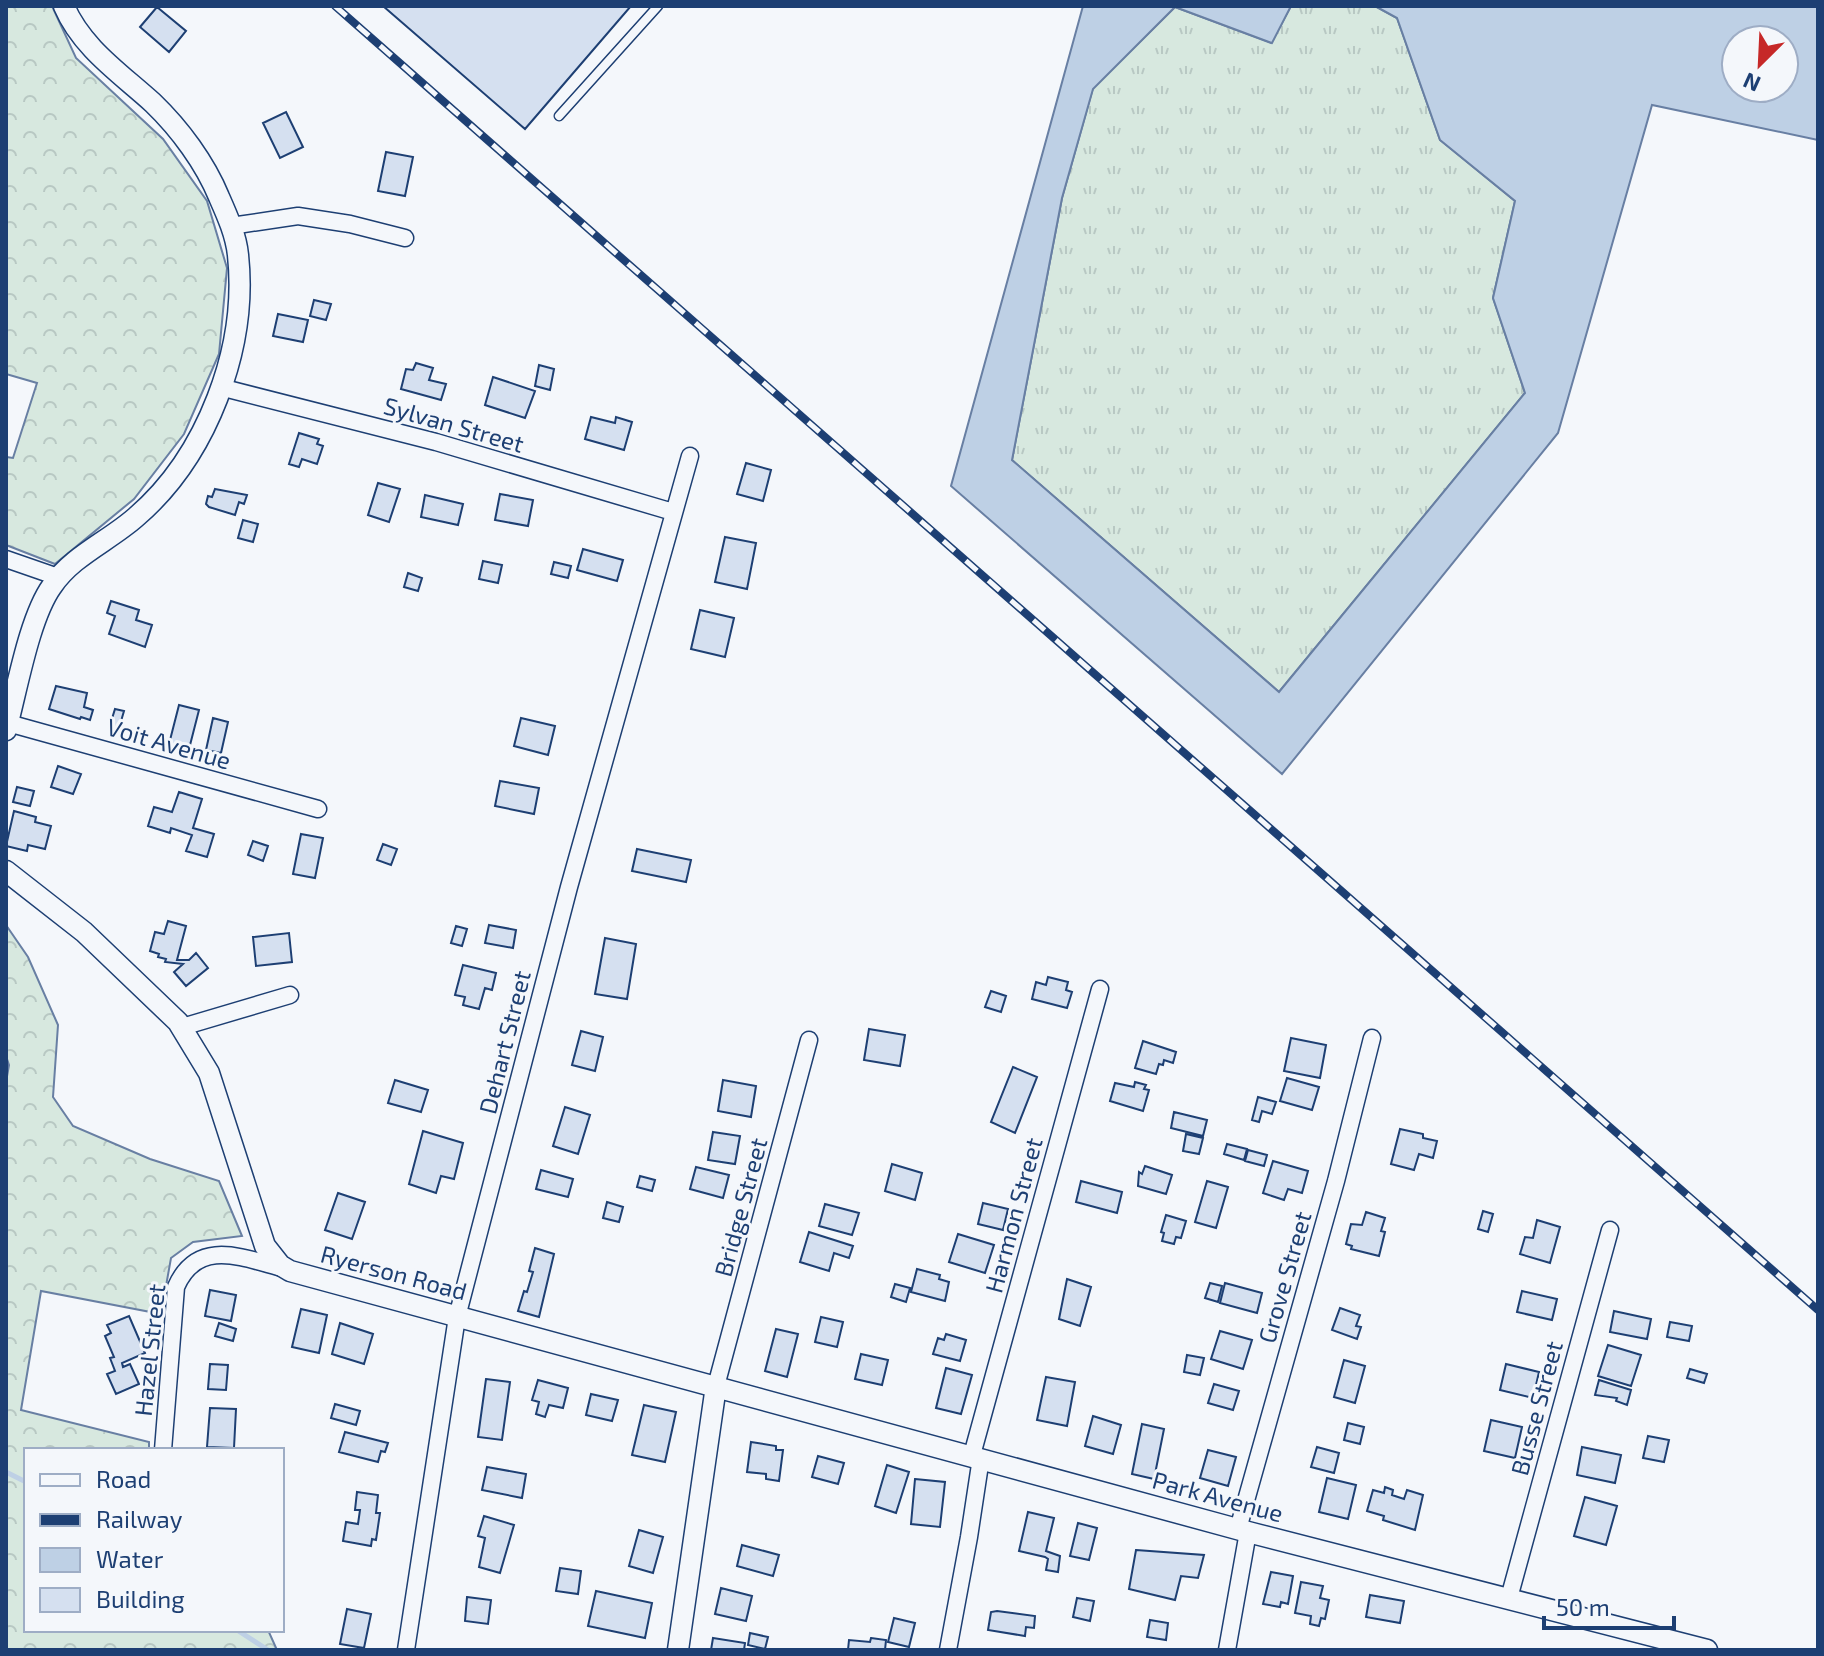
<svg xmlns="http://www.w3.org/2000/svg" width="1824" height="1656" font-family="'Exo 2',sans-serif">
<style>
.grass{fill:url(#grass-tufts);stroke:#687fa3;stroke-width:2}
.forest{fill:url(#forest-crowns);stroke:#687fa3;stroke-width:2}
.water{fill:#bed0e5;stroke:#687fa3;stroke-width:2;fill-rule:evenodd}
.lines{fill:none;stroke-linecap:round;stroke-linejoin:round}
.stream{stroke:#bed0e5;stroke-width:5}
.building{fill:#d5e0f0;stroke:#1d3f73;stroke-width:2}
.service-casing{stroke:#1d3f73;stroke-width:11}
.minor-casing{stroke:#1d3f73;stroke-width:19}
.tertiary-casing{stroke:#1d3f73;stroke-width:23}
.service{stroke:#f4f7fb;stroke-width:8}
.minor{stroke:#f4f7fb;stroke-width:16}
.tertiary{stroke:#f4f7fb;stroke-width:20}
.rail-casing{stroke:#1d3f73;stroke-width:8}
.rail{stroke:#f4f7fb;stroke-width:5;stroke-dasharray:15;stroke-linecap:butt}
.labels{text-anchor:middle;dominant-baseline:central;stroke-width:6;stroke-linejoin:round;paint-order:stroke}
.street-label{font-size:24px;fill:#1d3f73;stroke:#f4f7fb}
</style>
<defs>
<pattern id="grass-tufts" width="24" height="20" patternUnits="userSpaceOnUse" patternTransform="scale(2)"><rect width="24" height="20" fill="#d7e8df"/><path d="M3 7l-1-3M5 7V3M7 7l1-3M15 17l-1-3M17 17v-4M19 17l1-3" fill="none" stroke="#b8c8c3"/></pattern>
<pattern id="forest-crowns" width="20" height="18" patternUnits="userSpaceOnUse" patternTransform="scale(2)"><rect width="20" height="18" fill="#d7e8df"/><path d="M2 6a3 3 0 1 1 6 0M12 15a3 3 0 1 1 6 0" fill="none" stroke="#b8c8c3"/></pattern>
</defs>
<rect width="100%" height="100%" fill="#f4f7fb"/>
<path class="grass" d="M1291,6H1375L1397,18L1440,140L1515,201L1493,298L1525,393L1279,692L1012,460L1062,198L1093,88L1175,7L1271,43Z"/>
<path class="forest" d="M6,6H52L76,58L163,139L207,201L227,268L219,354L184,434L134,499L55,564L6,545V457L13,458L37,383L6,374Z
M6,925L28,957L58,1025L53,1097L73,1126L150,1159L219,1181L242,1236L193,1242L171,1258L161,1314L41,1291L21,1410L149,1442V1450H26V1630H268L277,1650H6V1082L9,1065L6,1056Z"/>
<path class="water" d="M1083,6H1291L1272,43L1175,7L1093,89L1062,198L1012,460L1279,692L1525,393L1493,298L1515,201L1440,140L1397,18L1375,6H1818V140L1652,105L1558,433L1282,774L951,486ZM1736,40H1784V88H1736Z"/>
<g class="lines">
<path class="stream" d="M6,1472L26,1482
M237,1630L268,1650"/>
</g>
<path class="building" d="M383,6H631L525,129Z
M157,7L186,31L169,52L140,27Z
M286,112L303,147L280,158L263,123Z
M386,152L413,157L405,196L378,191Z
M314,300L331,304L326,320L310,316Z
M278,314L308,320L303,342L273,336Z
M416,363L433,368L429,380L446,384L441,400L401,389L406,369L413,370Z
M539,365L554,369L550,390L535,386Z
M493,377L535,391L525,418L485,405Z
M591,417L615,423L616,417L632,422L624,450L585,439Z
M299,433L319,439L317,444L323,446L317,464L302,459L299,467L289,464Z
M746,463L771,470L763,501L737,494Z
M378,483L400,489L389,522L368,515Z
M215,489L247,495L244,504L239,502L235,515L209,507L206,504L208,496L212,497Z
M500,494L533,500L528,526L495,520Z
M425,495L463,504L458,525L421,517Z
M243,520L258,524L253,542L238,538Z
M725,537L756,543L747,589L715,582Z
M583,549L623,560L617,581L577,570Z
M483,561L502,565L498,583L479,579Z
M554,562L571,566L568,578L551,574Z
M408,573L422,578L418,591L404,587Z
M111,601L139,610L136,620L152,625L145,647L109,634L115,616L107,613Z
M700,610L734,618L725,657L691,649Z
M56,686L87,693L84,707L93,710L90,720L81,717L80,719L49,709Z
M179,705L199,710L189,749L169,744Z
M115,709L124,711L119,728L110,725Z
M213,718L228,722L221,753L206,750Z
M521,718L555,726L548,755L514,746Z
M58,766L81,774L73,794L51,787Z
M500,781L539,788L534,814L495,806Z
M17,787L34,791L30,806L13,802Z
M179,792L202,799L193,828L214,834L207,857L186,851L192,835L171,828L170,833L148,826L154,807L172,812Z
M14,811L36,817L35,822L51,826L45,849L28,845L27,851L6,846Z
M301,834L323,838L315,878L293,874Z
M253,841L268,846L263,861L248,855Z
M383,844L397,849L391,865L377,860Z
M637,849L691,860L686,882L632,871Z
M168,921L186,926L177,960H189L196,953L208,968L186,986L174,972L183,964L165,962L166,959L158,957L159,954L150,951L155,932L164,934Z
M489,925L516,930L513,948L485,943Z
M456,926L467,929L462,946L451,943Z
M289,933L292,962L256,966L253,937Z
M605,938L636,944L627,999L595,994Z
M463,965L496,973L492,990L485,988L479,1009L463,1005L465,997L455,995Z
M1048,977L1068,982L1066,990L1072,992L1067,1008L1032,999L1036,982L1046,985Z
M991,991L1006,996L1001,1012L985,1007Z
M869,1029L905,1035L900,1066L864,1060Z
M581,1031L603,1037L595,1071L572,1065Z
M1291,1038L1326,1045L1320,1078L1284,1071Z
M1143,1041L1176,1052L1173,1063L1164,1060L1163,1065L1159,1064L1156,1074L1135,1068Z
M1013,1067L1037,1077L1015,1133L991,1122Z
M1287,1078L1319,1087L1312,1110L1280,1101Z
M395,1080L428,1090L421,1112L388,1103Z
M723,1080L756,1086L751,1117L718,1111Z
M1135,1082L1146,1085L1144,1089L1149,1090L1143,1111L1110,1101L1115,1083L1134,1087Z
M1258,1097L1276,1102L1272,1114L1262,1111L1259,1122L1252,1120Z
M565,1107L590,1115L578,1154L553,1146Z
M1174,1112L1207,1120L1203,1136L1171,1128Z
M1400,1129L1423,1134V1138L1437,1141L1433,1158L1419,1154L1414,1170L1391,1164Z
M423,1131L463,1143L454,1179L441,1176L436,1193L409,1184Z
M713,1132L740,1136L735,1164L708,1160Z
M1186,1134L1203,1138L1199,1154L1183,1151Z
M1227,1144L1247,1149L1244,1160L1224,1154Z
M1248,1150L1267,1155L1264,1166L1245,1161Z
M1273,1161L1308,1171L1302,1193L1288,1189L1284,1200L1263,1193Z
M892,1164L922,1173L915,1200L885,1191Z
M1145,1166L1172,1175L1166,1194L1138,1186L1139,1172L1142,1174Z
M696,1167L729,1175L723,1198L690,1189Z
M541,1170L573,1179L568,1197L536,1189Z
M640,1176L655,1180L652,1191L637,1187Z
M1081,1181L1122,1192L1117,1213L1076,1202Z
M1207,1181L1228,1187L1216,1228L1195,1222Z
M338,1193L365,1202L352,1239L325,1230Z
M607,1202L623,1207L619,1222L603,1218Z
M983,1203L1008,1209L1003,1230L978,1224Z
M825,1204L859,1213L852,1235L819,1226Z
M1483,1211L1493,1214L1488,1232L1478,1229Z
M1366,1212L1385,1218L1381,1231L1385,1232L1379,1256L1351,1249L1352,1246L1346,1244L1351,1224L1362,1225Z
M1166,1215L1186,1221L1181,1238L1176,1237L1174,1244L1162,1241L1164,1233L1161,1232Z
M1537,1220L1560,1227L1550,1263L1520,1254L1525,1237L1533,1238Z
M809,1232L853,1246L849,1258L834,1253L829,1271L800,1262Z
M958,1234L994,1245L985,1273L949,1262Z
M535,1248L554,1254L539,1317L518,1311L524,1291L527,1292L533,1272L529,1271Z
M917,1269L940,1275L939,1279L949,1282L945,1301L911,1292Z
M1067,1279L1091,1287L1080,1326L1059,1319Z
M1210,1283L1222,1286L1218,1302L1205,1298Z
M1225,1283L1262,1293L1257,1313L1220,1303Z
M895,1284L910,1288L906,1302L891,1297Z
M210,1290L236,1295L231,1321L205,1316Z
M1522,1291L1557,1299L1552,1320L1517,1312Z
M1340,1308L1360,1315L1356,1326L1361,1327L1357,1339L1332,1330Z
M301,1309L327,1315L319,1353L292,1347Z
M1614,1311L1651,1319L1647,1339L1610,1332Z
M129,1316L145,1353L122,1363L123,1367L130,1364L139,1384L116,1394L107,1374L115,1371L110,1358L114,1357L105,1336L111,1333L107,1325Z
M821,1317L843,1322L837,1347L815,1342Z
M1670,1322L1692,1326L1689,1341L1667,1337Z
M219,1323L236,1329L233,1341L215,1336Z
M340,1323L373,1334L364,1364L332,1354Z
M776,1329L798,1334L787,1377L765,1371Z
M1220,1331L1252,1340L1243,1369L1211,1359Z
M946,1334L966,1340L960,1361L933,1354L938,1338L944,1340Z
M1608,1345L1641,1355L1631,1386L1598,1376Z
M861,1354L888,1360L882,1385L855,1379Z
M1187,1355L1204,1358L1200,1375L1184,1372Z
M1344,1360L1365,1366L1355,1403L1334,1397Z
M210,1364L228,1365L226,1390L208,1389Z
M1506,1364L1539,1372L1533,1398L1500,1390Z
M946,1368L972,1375L961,1414L936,1408Z
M1690,1369L1707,1374L1704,1383L1687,1378Z
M1046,1377L1075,1382L1067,1426L1037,1420Z
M486,1379L510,1382L502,1440L478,1437Z
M538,1380L568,1388L563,1408L549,1405L545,1417L536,1414L539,1402L532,1400Z
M1599,1380L1631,1390L1627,1405L1616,1401L1617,1398L1595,1395Z
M1214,1384L1239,1391L1233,1410L1208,1403Z
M591,1394L618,1400L612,1421L586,1415Z
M335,1404L360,1411L356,1425L331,1418Z
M644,1405L676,1412L665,1462L632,1455Z
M210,1408L236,1409L234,1448L207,1447Z
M1093,1416L1121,1425L1113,1454L1085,1446Z
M1491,1420L1522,1427L1515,1458L1484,1451Z
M1348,1423L1364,1427L1360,1444L1344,1440Z
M1142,1424L1164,1429L1154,1479L1132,1474Z
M345,1432L388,1443L385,1452L381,1451L378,1462L339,1452Z
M1648,1436L1669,1440L1664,1462L1643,1458Z
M751,1442L776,1446V1450H783L779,1481L766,1479V1474L747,1472Z
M1317,1447L1339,1453L1334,1473L1311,1467Z
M1582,1447L1621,1455L1615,1483L1577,1475Z
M1208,1450L1236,1457L1228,1486L1200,1478Z
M818,1456L844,1463L838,1484L812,1477Z
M887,1465L909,1472L896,1513L875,1506Z
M487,1467L526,1474L522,1498L482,1490Z
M1327,1478L1356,1485L1348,1519L1319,1512Z
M915,1479L945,1482L940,1527L911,1524Z
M1385,1487L1393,1490L1392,1495L1404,1499L1407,1490L1423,1495L1415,1530L1383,1520L1384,1516L1367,1511L1373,1490L1384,1493Z
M357,1492L378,1495L376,1513H380L376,1540L372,1539L371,1546L343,1541L346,1522L358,1524L360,1510H355Z
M1585,1497L1617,1506L1606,1545L1574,1536Z
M1028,1512L1054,1518L1046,1551L1060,1556L1058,1572L1046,1570L1048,1559L1045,1557L1019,1551Z
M484,1516L514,1525L500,1573L479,1567L485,1538L478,1536Z
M1078,1523L1097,1528L1089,1560L1070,1556Z
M639,1530L663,1537L653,1573L629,1566Z
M742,1545L779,1555L773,1576L737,1566Z
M1136,1550L1204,1555L1198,1578L1181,1576L1175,1600L1129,1589Z
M560,1568L581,1571L578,1594L556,1591Z
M1271,1572L1293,1576L1288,1604L1281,1602L1280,1607L1263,1604Z
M1301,1582L1323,1586L1320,1598L1329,1600L1325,1619L1321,1618L1319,1626L1310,1624L1311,1616L1295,1613Z
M721,1588L752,1596L746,1621L715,1614Z
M596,1591L652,1603L645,1638L588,1626Z
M1370,1595L1404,1601L1400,1623L1366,1617Z
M467,1597L491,1600L488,1624L465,1621Z
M1077,1598L1094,1601L1090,1621L1073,1617Z
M347,1609L371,1614L364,1648L340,1644Z
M997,1611L1035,1616L1034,1628L1026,1627L1025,1636L988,1630L991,1612Z
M894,1618L915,1623L909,1647L888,1642Z
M1150,1620L1168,1623L1166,1640L1147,1637Z
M750,1633L768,1637L765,1649L748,1645Z
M713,1638L745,1643L744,1650H711Z
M871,1638L886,1640L885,1650H848L849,1640L870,1642Z"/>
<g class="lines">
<g class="service-casing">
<path id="service" d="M559,116L658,6"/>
</g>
<g class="minor-casing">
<path id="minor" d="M231,226L298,216L350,224L405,238
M220,387L436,442L673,512
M6,559L58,577
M8,723L318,809
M182,1027L290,995
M716,1386L809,1040
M163,1450L176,1287C198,1236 245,1259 286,1269
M972,1455L1100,989
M1238,1529L1336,1181L1372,1038
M1509,1598L1610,1230
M406,1650L457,1317L569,887L690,456
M948,1650L969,1537L981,1458
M1227,1650L1248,1532"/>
</g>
<g class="tertiary-casing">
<path id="tertiary" d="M6,730C17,690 29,618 52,586C72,556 109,541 136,517C207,456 248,348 238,255C236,235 227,215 219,197C205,163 180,129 153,103C120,73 82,48 64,6
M6,871L84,932L178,1022L209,1073L265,1246L280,1265L290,1271L1248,1532L1707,1650
M678,1650L716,1386"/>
</g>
<use href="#service" class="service"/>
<use href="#minor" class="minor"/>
<use href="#tertiary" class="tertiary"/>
<g class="rail-casing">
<path id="rail" d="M335,6L1818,1310"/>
</g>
<use href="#rail" class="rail"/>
</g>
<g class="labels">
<g class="street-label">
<text transform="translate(454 424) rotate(16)">Sylvan Street</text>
<text transform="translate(169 743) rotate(16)">Voit Avenue</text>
<text transform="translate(504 1042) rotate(-76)">Dehart Street</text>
<text transform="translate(740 1207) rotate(-75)">Bridge Street</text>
<text transform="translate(1013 1215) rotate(-75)">Harmon Street</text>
<text transform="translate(394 1272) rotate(15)">Ryerson Road</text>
<text transform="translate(1284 1277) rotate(-74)">Grove Street</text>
<text transform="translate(149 1350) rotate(-84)">Hazel Street</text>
<text transform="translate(1536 1408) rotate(-75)">Busse Street</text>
<text transform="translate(1218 1496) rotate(15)">Park Avenue</text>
</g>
</g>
<rect width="1824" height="1656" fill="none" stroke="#1d3f73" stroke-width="16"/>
<rect x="24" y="1448" width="260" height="184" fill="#f4f7fb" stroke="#9eadc5" stroke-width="2"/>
<rect x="40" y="1474" width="40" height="12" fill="#f4f7fb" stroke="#9eadc5" stroke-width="2"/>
<text x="96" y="1488" font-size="24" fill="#1d3f73">Road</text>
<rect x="40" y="1514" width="40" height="12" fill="#1d3f73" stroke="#9eadc5" stroke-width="2"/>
<text x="96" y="1528" font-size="24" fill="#1d3f73">Railway</text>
<rect x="40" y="1548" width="40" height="24" fill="#bed0e5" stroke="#9eadc5" stroke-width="2"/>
<text x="96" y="1568" font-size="24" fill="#1d3f73">Water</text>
<rect x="40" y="1588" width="40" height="24" fill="#d5e0f0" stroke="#9eadc5" stroke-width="2"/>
<text x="96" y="1608" font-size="24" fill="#1d3f73">Building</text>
<g transform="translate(1760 64) rotate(204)"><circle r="38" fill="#f4f7fb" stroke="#9eadc5" stroke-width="2"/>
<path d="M0-6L14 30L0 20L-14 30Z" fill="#c62828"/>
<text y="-12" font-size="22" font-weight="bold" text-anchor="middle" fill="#1d3f73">N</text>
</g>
<path d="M1544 1616v12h130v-12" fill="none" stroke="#1d3f73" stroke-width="4"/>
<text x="1556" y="1616" font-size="24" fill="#1d3f73" stroke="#f4f7fb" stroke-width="6" paint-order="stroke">50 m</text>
</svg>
